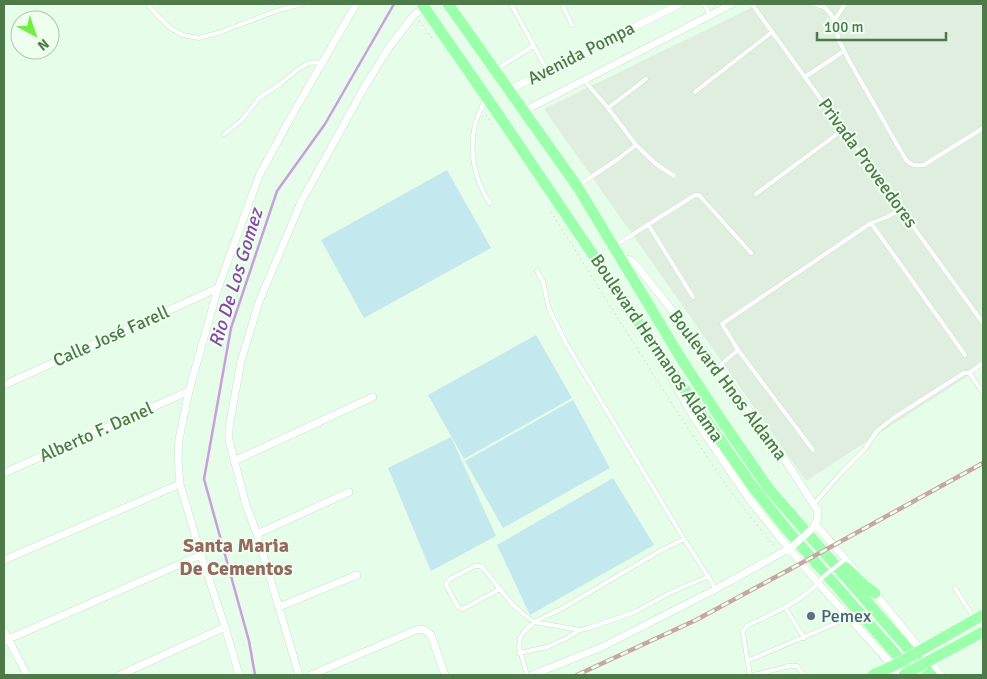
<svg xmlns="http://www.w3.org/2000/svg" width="987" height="679" font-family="Signika,sans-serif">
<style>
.industrial{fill:#e0eee0}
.green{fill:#c3e8ed}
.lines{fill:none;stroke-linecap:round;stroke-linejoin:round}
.stream{stroke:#c89edc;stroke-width:2.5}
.service-casing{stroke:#c3e6c3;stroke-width:5}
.minor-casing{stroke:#c3e6c3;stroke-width:8}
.primary-casing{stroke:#fff;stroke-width:12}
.path{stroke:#a3db9e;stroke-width:1;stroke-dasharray:1 4;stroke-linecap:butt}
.service{stroke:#fff;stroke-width:4}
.minor{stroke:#fff;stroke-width:7}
.primary{stroke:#9cffab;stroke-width:11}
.rail-casing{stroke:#c9a5a3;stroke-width:4.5}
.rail{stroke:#eefff0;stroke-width:2.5;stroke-dasharray:8;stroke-linecap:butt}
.service-bridge-casing{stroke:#c3e6c3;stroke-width:5;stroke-linecap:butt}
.minor-bridge-casing{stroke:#c3e6c3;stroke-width:8;stroke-linecap:butt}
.primary-bridge-casing{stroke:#fff;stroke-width:12;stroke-linecap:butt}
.service-bridge{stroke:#fff;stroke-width:4}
.minor-bridge{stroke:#fff;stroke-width:7}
.primary-bridge{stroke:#9cffab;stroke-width:11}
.service-dot{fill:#5c6f8a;stroke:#eefff0;stroke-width:2}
.labels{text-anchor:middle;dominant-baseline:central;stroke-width:4;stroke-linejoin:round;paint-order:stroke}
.street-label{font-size:18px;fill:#4e7948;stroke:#eefff0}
.service-label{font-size:18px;fill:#4e5e75;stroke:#eefff0;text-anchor:start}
.water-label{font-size:19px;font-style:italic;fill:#8848a4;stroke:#eefff0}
.quarter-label{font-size:20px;font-weight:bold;fill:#966960;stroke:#eefff0}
</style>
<rect width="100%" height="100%" fill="#e6fee9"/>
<path class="industrial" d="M759,4H983V366L806,481L544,109Z"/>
<path class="green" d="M447,170L491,248L364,318L321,240Z
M536,335L572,398L464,459L428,395Z
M573,400L610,468L503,528L465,461Z
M451,437L496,536L431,571L388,468Z
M613,478L654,545L530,615L497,545Z"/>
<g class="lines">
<path class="stream" d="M255,675L249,641L204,479L231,328L277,191L325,124L394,4"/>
<g class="service-casing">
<path id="service" d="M148,4L154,12L170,28L183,35L199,38L221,32L279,10L303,4
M511,4L547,70
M562,4L572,25
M704,4L710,15
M752,4L983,323
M814,4L824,7L830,13L834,21L839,41L851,64L906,160C912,166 916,166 924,165L983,128
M834,21L845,4
M497,69L533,46
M805,77L844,51
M646,79L608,108L636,145L656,164L674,176
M584,80L608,108
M695,92L772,32
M486,98C482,107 478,115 475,124C469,151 474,180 490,203
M224,134L241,121L260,97L280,84L297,70L309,63L323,62
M579,185L618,159L636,145
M756,194L844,129
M871,223L887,217L901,209
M648,224L693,297
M616,245L695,195H699L751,253
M537,271L543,282L549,309L566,343L684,539
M717,368L738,350
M969,373L983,363
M813,450L738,350L722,324L871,223L965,355
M814,504L840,474L864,450L877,431L892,419L964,373H969L971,375L983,393
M955,588L974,618
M500,589L463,609L458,607L457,605L446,585L448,581L450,579L475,566H480L483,568L512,604L522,613L534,622L580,630L589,628L635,612L670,593L709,576
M785,607L804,638
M519,653L547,647L565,639L580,630
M747,661L849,618
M527,675L519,647L520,638L524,632L534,622L563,608L660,551L684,539L716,589
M750,675L743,634V631L747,626C771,614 807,600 823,577
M754,675L789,666H797L801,671L803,675"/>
</g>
<g class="minor-casing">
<path id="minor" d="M509,90L680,4
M524,111L732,4
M621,258L630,260L638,267L726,379L785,460L818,511L817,520L813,528
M671,377L693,416L749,499L781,539L818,583L901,675
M4,385L218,288
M234,461L373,397
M4,473L189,391
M815,524L854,569
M257,534L349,492
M4,560L180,484
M874,592L941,675
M279,607L357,575
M4,631L27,675
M4,641L201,555
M120,675L225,627
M239,675L225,627L201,555L180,484L178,460L179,439L189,391L218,288L259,176L287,124L356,4
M299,675L257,534L246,505L229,440V428L241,361L259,302L301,202L365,86L390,46L414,15L425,7
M311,675L416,630L423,629L431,635L445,675
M532,675L602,647L716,589L792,547"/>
</g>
<g class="primary-casing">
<path id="primary" d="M422,4L498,114L660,354L753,487L788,531L914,675
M448,4L577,186L682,360L722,421L769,489L931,675
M845,567L865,586L875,593
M916,653L983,615
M925,663L983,632
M873,675L895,665"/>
</g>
<path class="path" d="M419,21L432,38
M486,115L493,126
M551,212L674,407L728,488L775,548"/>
<use href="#service" class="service"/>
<use href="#minor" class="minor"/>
<use href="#primary" class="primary"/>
<g class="rail-casing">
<path id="rail" d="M577,675L696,620L807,560L983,463"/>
</g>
<use href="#rail" class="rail"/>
<g class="service-bridge-casing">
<path id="service-bridge" d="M823,577L843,561"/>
</g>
<g class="minor-bridge-casing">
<path id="minor-bridge" d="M794,545L813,528"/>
</g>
<g class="primary-bridge-casing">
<path id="primary-bridge" d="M895,665L916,653
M904,675L925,663"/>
</g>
<use href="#service-bridge" class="service-bridge"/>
<use href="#minor-bridge" class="minor-bridge"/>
<use href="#primary-bridge" class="primary-bridge"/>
</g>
<circle class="service-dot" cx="811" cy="616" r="5"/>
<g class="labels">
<g class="street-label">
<text transform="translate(581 53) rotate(-27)">Avenida Pompa</text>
<text transform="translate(868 163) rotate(54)">Privada Proveedores</text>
<text transform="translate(111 336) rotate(-24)">Calle José Farell</text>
<text transform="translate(657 348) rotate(56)">Boulevard Hermanos Aldama</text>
<text transform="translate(728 385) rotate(53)">Boulevard Hnos Aldama</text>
<text transform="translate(96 432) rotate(-24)">Alberto F. Danel</text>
</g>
<g class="service-label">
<text x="821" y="616">Pemex</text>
</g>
<g class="water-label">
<text transform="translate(236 278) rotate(-73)">Rio De Los Gomez</text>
</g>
<g class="quarter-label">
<text x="236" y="545">Santa Maria<tspan x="236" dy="23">De Cementos</tspan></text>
</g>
</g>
<rect width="987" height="679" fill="none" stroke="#4e7948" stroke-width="10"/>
<g transform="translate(35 35) rotate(140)"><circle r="24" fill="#eefff0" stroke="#aec9ad"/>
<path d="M0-4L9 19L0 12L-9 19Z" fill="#6ff043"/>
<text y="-8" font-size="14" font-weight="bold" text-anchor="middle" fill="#4e7948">N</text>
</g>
<path d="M817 32v8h129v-8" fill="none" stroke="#4e7948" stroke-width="2.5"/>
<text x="824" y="32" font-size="15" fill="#4e7948" stroke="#eefff0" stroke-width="4" paint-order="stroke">100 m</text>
</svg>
